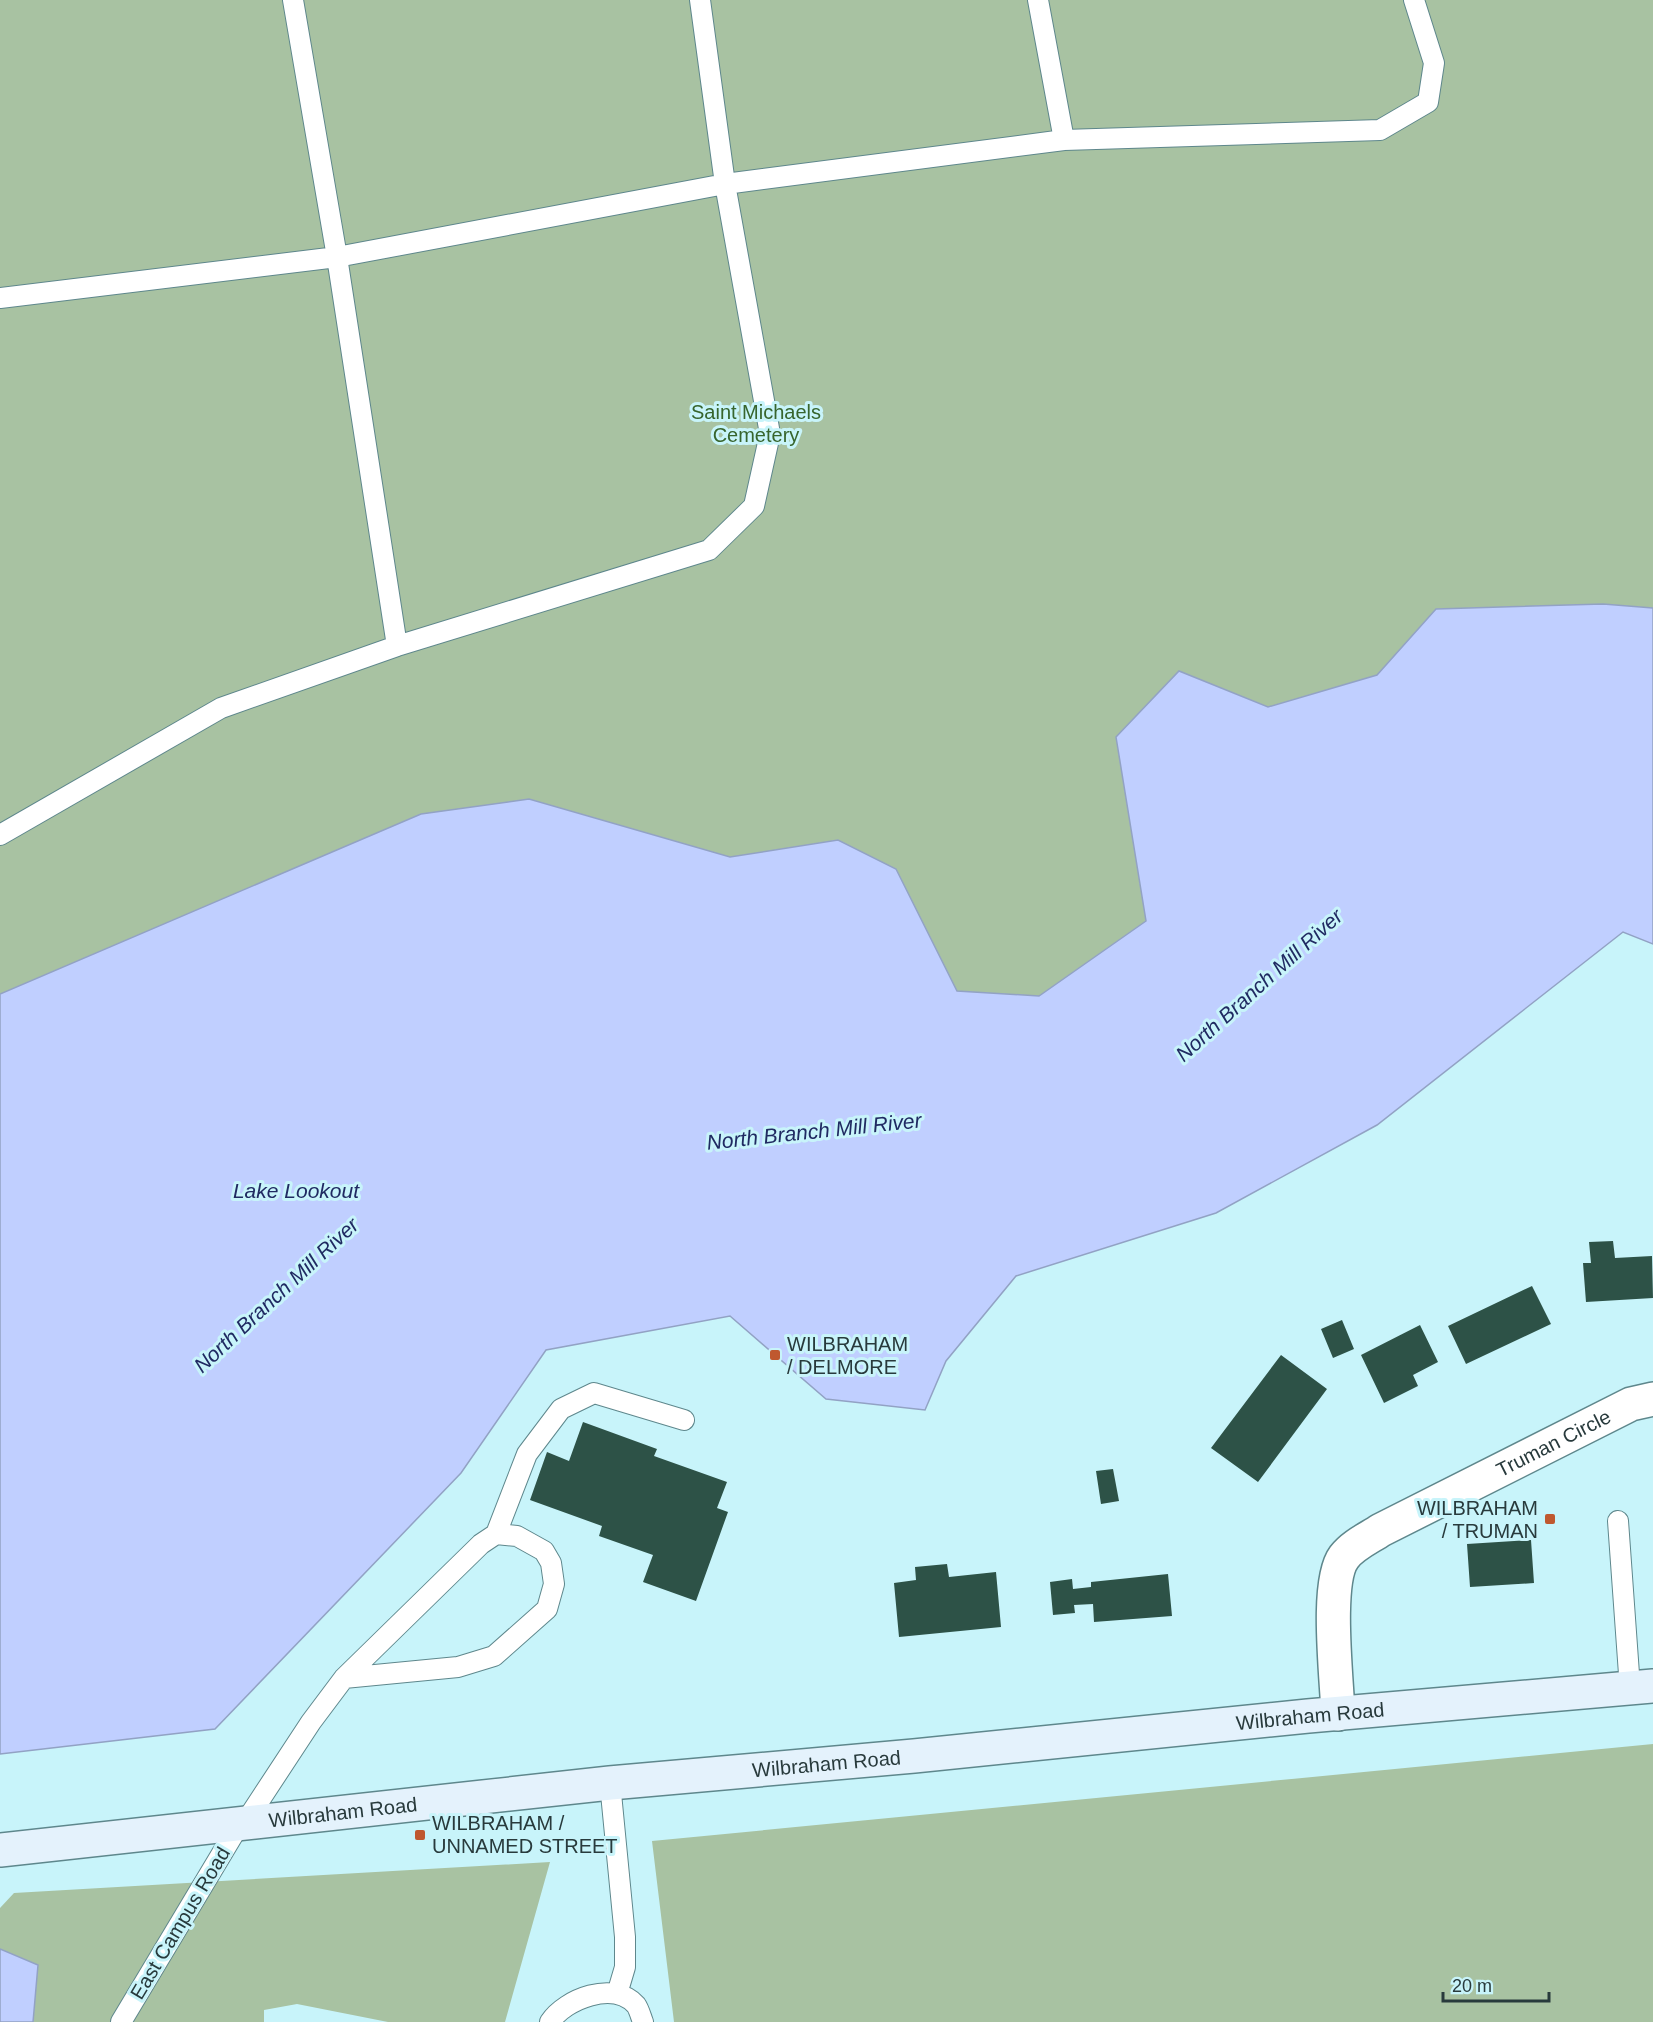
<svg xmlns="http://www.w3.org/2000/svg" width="1653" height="2022" font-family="Arial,sans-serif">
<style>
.green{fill:#a8c2a2}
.water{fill:#c0cfff;stroke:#92a2c4;stroke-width:1.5}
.building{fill:#2d5247}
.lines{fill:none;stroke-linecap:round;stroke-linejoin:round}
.service-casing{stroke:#5e878c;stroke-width:22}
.minor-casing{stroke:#5e878c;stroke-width:36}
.secondary-casing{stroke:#5e878c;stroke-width:36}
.service{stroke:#fff;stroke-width:20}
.minor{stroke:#fff;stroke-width:33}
.secondary{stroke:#e4f2fc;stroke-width:33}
.poi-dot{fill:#bf582f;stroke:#c8f4fa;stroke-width:2}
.labels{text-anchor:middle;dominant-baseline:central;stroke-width:6;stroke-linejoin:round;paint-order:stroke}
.park-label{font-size:20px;fill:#37652d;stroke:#c8f4fa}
.poi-label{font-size:20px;fill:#283a3c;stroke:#c8f4fa;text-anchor:start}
.street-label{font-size:20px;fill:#283a3c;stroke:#c8f4fa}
.water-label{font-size:21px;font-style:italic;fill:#202a62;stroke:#c8f4fa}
</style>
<rect width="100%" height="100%" fill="#c8f4fa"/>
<path class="green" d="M0,0H1653V608L1603,604L1436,609L1377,675L1268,707L1179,671L1116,737L1146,921L1039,996L957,991L896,869L838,840L730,857L529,799L0,994Z
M1653,1744V2022H674L652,1841Z
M550,1862L505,2022H388L297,2004L264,2010V2022H33L38,1965L0,1949V1908L14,1893Z"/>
<path class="water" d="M1603,604L1653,608V944L1623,932L1377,1125L1216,1213L1016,1276L946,1361L925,1410L826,1399L730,1316L546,1350L461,1473L215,1729L0,1754V994L421,814L529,799L730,857L838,840L896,869L957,991L1039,996L1146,921L1116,737L1179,671L1268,707L1377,675L1436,609Z
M0,1949L38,1965L33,2022H0Z"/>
<path class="building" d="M1613,1241L1615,1258L1652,1256L1653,1298L1586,1302L1583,1263H1591L1589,1242Z
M1532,1286L1551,1324L1466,1364L1448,1326Z
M1342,1320L1354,1349L1333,1358L1321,1329Z
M1420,1325L1438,1362L1413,1375L1418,1386L1384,1403L1361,1355Z
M1281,1355L1327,1389L1258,1482L1211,1448Z
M583,1422L657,1449L654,1456L727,1482L717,1508L728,1512L696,1601L643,1582L653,1555L599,1536L602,1526L530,1500L547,1452L569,1461Z
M1113,1469L1119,1501L1101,1504L1096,1471Z
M1531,1540L1534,1583L1470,1587L1467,1544Z
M947,1564L949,1577L996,1572L1001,1627L899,1637L894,1583L916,1580L915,1567Z
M1168,1574L1172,1616L1094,1622L1093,1604L1074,1605L1075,1613L1053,1615L1050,1582L1072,1579L1073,1589L1091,1587V1582Z"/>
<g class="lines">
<g class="service-casing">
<path id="service" d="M293,0L337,257L725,184L1064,140L1038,0
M1064,140L1380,130L1428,102L1434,63L1414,0
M0,298L337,257L397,646L709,550L754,506L770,434L725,184L700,0
M0,835L221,708L397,646
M1618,1521L1630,1688
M496,1534L527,1454L561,1409L594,1393L684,1420
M610,1783L625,1937V1967L617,1994
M244,1824L311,1722L344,1678L481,1544L496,1534L517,1536L544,1551L551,1563L554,1584L547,1609L494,1656L458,1667L344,1678
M121,2022L239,1825
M550,2022C565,1999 614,1980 636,2005C639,2009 641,2017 643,2022"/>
</g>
<g class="minor-casing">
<g id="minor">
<path id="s1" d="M1338,1714C1337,1680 1325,1582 1344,1557C1353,1545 1369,1538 1381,1530L1631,1404L1653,1399"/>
</g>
</g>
<g class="secondary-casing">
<g id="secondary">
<path id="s2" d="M0,1850L610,1783L914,1756L1308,1716L1653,1686"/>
</g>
</g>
<use href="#service" class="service"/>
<use href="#minor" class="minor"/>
<use href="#secondary" class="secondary"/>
</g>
<g class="poi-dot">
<rect x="769" y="1349" width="12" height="12" rx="3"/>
<rect x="1544" y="1513" width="12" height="12" rx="3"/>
<rect x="414" y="1829" width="12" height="12" rx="3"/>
</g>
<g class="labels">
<g class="park-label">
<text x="756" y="412">Saint Michaels<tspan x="756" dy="23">Cemetery</tspan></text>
</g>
<g class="poi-label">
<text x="787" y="1344">WILBRAHAM<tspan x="787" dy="23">/ DELMORE</tspan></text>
<text x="1538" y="1508" text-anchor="end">WILBRAHAM<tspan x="1538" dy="23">/ TRUMAN</tspan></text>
<text x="432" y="1823">WILBRAHAM /<tspan x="432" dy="23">UNNAMED STREET</tspan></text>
</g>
<g class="street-label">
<text stroke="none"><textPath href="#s1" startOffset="398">Truman Circle</textPath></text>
<text stroke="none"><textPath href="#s2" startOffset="1317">Wilbraham Road</textPath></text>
<text stroke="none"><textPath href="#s2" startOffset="831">Wilbraham Road</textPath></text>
<text stroke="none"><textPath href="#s2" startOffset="345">Wilbraham Road</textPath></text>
<text transform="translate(180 1923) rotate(-59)">East Campus Road</text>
</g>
<g class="water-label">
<text transform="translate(1259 985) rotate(-42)">North Branch Mill River</text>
<text transform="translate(814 1131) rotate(-6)">North Branch Mill River</text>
<text x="296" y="1190">Lake Lookout</text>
<text transform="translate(276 1295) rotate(-43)">North Branch Mill River</text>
</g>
</g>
<path d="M1443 1992v9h106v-9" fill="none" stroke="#283a3c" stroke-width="3"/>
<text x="1452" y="1992" font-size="18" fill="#283a3c" stroke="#c8f4fa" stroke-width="4.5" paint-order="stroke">20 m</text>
</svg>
